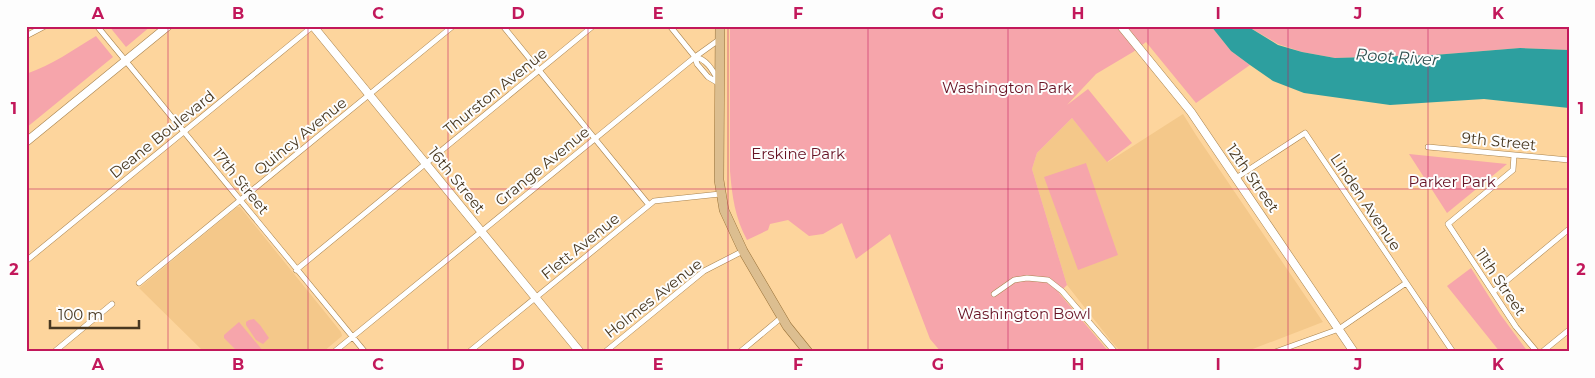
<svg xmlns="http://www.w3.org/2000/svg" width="1595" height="378" font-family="Montserrat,sans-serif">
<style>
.built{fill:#f4c88a}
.green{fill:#f6a5ab}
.water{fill:#2d9f9f}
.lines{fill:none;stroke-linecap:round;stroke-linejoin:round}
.street-casing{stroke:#a8834e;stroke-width:6}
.secondary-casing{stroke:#a8834e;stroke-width:9}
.primary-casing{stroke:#997239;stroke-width:10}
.street{stroke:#fff;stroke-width:5}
.secondary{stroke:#fff;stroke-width:8}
.primary{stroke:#dcbe90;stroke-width:9}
.grid{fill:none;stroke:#c2185b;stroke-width:1;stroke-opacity:0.55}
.labels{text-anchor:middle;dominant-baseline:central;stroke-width:4;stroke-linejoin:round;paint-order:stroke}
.park-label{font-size:15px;fill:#671324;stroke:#fdfdfd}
.street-label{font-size:15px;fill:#483821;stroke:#fdfdfd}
.water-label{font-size:16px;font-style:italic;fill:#2f5050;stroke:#fdfdfd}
.neatline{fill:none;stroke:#c2185b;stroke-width:2}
.grid-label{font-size:16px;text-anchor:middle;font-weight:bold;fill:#c2185b}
</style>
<rect width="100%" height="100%" fill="#fdd59d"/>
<path class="built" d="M1183,114L1196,135L1323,322L1245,352H1121L1111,341L1067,285L1032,169L1037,153L1072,118L1108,162Z
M237,207H240L341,332L342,336L323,352H204L139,288Z"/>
<path class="green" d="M109,26H151L126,47Z
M730,26H1211L1231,51L1250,65L1196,103L1146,42L1133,52L1096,74L1067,105L1088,89L1132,143L1107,162L1072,118L1037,153L1032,169L1067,285L1059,293L1109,352H941L930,339L890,234L856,259L842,223L823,234L809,236L788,220L770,224L768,230L747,240C735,218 732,196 730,171Z
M1247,26H1569V50L1520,48L1434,55L1335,58L1302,52L1278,44Z
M96,36L113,57L26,128V74C52,65 73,50 96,36Z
M1409,154L1507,164L1447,213Z
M1086,163L1118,255L1078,270L1044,177Z
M1471,268L1500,314L1528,352H1500L1447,286Z
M254,319L260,325L269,338L263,344L256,340L246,325V322L249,320Z
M239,322L264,352H238L224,338V335Z"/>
<path class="water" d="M1211,26H1247L1278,45L1302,52L1335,58L1434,55L1520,48L1569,50V108L1484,99L1390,105L1304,93L1273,81L1250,65L1231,51Z"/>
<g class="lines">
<g class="street-casing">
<path id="street" d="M97,26L365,352
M503,26L649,205
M670,26L695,57L697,64L708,77L720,84
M26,36L45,26
M695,57C707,59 713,71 718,80
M1428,147L1569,160
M1514,155L1513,170L1448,224L1516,327L1537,352
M1236,178L1305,133L1453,352
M26,261L313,26
M296,270L593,26
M139,283L453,26
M1493,292L1569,229
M994,294L1014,280L1027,278L1048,280L1062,291L1115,352
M54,352L112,304
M334,352L695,57L720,39
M469,352L654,201L720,194
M605,352L704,271L743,251
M740,352L782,317
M1275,352L1339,329L1406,283
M1542,352L1569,330"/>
</g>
<g class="secondary-casing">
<path id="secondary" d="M313,26L580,352
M1121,26L1191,112L1354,352
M26,142L168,26"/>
</g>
<g class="primary-casing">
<path id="primary" d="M720,26L719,180L724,210L743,251L787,326L808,352"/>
</g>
<use href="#street" class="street"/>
<use href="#secondary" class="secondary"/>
<use href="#primary" class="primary"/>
</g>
<path class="grid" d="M168,26V352M308,26V352M448,26V352M588,26V352M728,26V352M868,26V352M1008,26V352M1148,26V352M1288,26V352M1428,26V352M26,189H1569"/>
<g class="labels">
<g class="park-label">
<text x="1007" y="87">Washington Park</text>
<text x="798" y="153">Erskine Park</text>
<text x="1452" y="181">Parker Park</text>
<text x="1024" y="313">Washington Bowl</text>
</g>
<g class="street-label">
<text transform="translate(495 91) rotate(-39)">Thurston Avenue</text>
<text transform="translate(162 134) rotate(-39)">Deane Boulevard</text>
<text transform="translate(300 136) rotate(-39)">Quincy Avenue</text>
<text transform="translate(1499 141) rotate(6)">9th Street</text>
<text transform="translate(542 166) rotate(-39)">Grange Avenue</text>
<text transform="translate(1253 178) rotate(55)">12th Street</text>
<text transform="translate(457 180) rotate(51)">16th Street</text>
<text transform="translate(241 181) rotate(51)">17th Street</text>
<text transform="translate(1366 202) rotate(56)">Linden Avenue</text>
<text transform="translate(580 246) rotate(-39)">Flett Avenue</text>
<text transform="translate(1501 282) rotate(56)">11th Street</text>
<text transform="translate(653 298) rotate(-38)">Holmes Avenue</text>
</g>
<g class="water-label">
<text transform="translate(1397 57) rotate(4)">Root River</text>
</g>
</g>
<rect width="1595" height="378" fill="none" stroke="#fdfdfd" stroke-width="55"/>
<path d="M50 320v8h89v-8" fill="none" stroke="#483821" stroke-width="2.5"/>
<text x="58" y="320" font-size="15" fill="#483821" stroke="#fdfdfd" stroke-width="4" paint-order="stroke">100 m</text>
<rect x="28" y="28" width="1540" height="322" class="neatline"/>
<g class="grid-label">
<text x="98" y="19">A</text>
<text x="238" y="19">B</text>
<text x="378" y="19">C</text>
<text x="518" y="19">D</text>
<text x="658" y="19">E</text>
<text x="798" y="19">F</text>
<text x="938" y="19">G</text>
<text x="1078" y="19">H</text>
<text x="1218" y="19">I</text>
<text x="1358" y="19">J</text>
<text x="1498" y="19">K</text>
<text x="14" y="114">1</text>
<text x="1581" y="114">1</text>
<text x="14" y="275">2</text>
<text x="1581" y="275">2</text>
<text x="98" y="370">A</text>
<text x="238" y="370">B</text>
<text x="378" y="370">C</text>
<text x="518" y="370">D</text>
<text x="658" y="370">E</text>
<text x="798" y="370">F</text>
<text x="938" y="370">G</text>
<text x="1078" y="370">H</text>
<text x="1218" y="370">I</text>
<text x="1358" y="370">J</text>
<text x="1498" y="370">K</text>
</g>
</svg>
